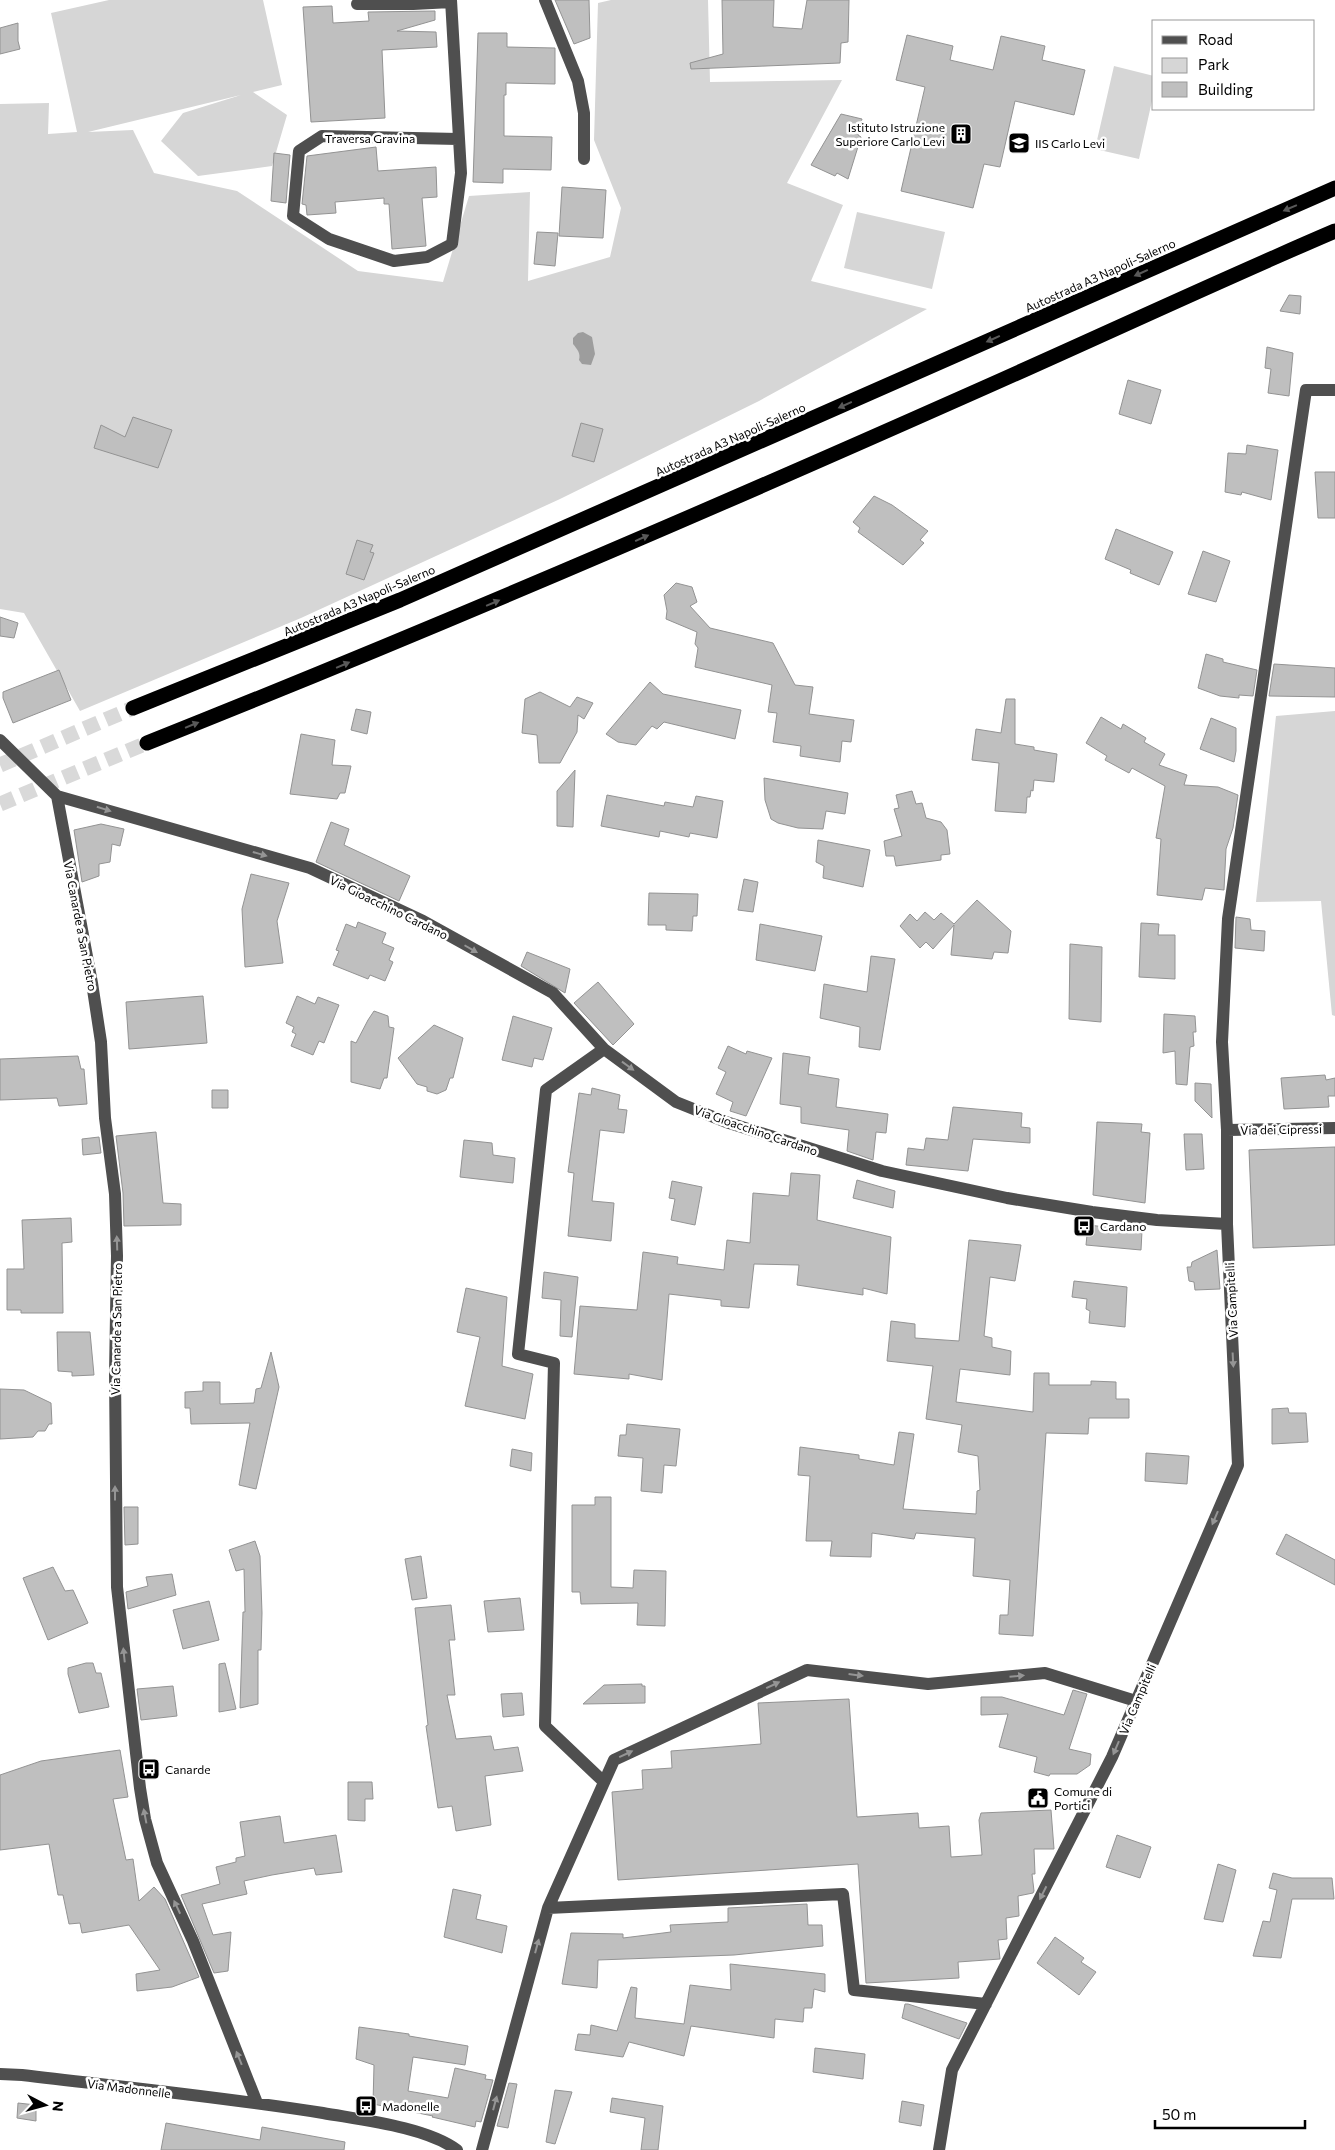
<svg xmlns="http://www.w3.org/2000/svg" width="1335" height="2150" font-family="Commissioner,sans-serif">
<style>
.green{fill:#d6d6d6}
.water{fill:#9d9d9d}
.building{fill:#bfbfbf;stroke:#939393}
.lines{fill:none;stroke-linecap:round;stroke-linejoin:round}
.highway-tunnel{stroke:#d9d9d9;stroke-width:15;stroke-dasharray:15 8;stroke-linecap:butt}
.minor{stroke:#4f4f4f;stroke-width:12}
.highway{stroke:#000;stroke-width:15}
.oneway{fill:#595959}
.oneway2{fill:#959595}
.labels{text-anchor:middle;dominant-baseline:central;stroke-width:5;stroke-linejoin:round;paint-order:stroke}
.poi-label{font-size:12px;fill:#000;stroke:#fff;text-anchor:start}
.street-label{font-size:12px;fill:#000;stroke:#fff}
</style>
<rect width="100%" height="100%" fill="#fff"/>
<path class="green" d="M109,0H263L282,85L253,92L287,115L272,166L198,176L161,141L183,113L241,95L88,132L133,130L154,173L237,191L358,271L443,282L469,196L530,192L528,281L610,257L621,208L594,140L598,3L611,0H708L710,82L842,80L787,183L843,205L811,281L927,309L759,401L560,499L301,618L80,711L24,613L0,609V104L49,103L48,134L77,132L51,13Z
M1114,66L1154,76V92L1139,159L1095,149Z
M857,212L945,232L932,289L844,268Z
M1335,711V1016L1332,1015L1321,901L1256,902L1276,716Z"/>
<path class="water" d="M583,332L592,337L595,354L591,365L582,364L579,360C581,353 577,349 573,344V338L578,333Z"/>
<path class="building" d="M555,0H589L590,38L574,44Z
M722,0H774L773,27L802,29L807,0H849L848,42L841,43L840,63L691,69L690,63L723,54Z
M332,6L333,23L369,21L368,12L435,11V20L397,31L436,32L437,47L382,50L385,118L311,122L303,7Z
M18,23V41L20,49L0,54V28Z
M478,33H507V47L555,48V84L506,83V95H504V136L552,137L551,170L503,169V183L473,182Z
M907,35L953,46L950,60L993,70L1001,36L1045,46L1042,60L1085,70L1074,115L1015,101L1000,167L984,164L973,208L901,191L925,87L896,80Z
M841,114L862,119L858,135L861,137L848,179L837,173L835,176L811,165Z
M376,147L378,171L436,167L437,197L422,198L426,246L392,249L389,204H384V198L335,202L336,213L307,215L306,205L302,204L307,156Z
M274,153L290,155L286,203L271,201Z
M562,187L606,190L603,238L559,236Z
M537,232L558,233L555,266L534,264Z
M1289,295L1301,296L1300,314L1280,311Z
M1267,347L1293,353L1289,396L1268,393L1271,369L1265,368Z
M1128,380L1161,390L1151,424L1119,414Z
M133,417L172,430L158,468L94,448L101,425L125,437Z
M581,423L603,429L594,462L572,456Z
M1247,445L1278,450L1271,500L1242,492L1241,495L1225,492L1228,453L1246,454Z
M1315,472H1335V518H1318Z
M874,496L892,505L928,531L920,540L924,543L903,565L858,532L860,528L853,522Z
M1116,529L1173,552L1159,585L1130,573L1131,570L1105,559Z
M357,540L373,545L370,552L374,553L364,580L346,574Z
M1203,551L1230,561L1216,602L1188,594Z
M676,583L692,587L697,602L690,606L710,628L773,643L795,685L813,687L809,714L854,720L851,742L842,741L840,762L800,756L801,746L773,742L777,713L768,712L772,685L695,667L698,648L695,644L697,632L666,619L667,611L664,595Z
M0,617L18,623L14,638L0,636Z
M1206,654L1223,659V662L1257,670L1253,696L1239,695V698L1220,696L1198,688Z
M1274,664L1335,668V697L1269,696Z
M59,670L71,700L13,723L3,698V692Z
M650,682L663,694L741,710L735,739L664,722L657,729L652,726L636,745L618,742L606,734Z
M540,692L570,707L577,697L593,703L584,719L578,715L577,732L560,763H539L537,735L522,733L525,699Z
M1006,699H1015V744L1034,747V750L1057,754L1054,782L1034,780L1033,791L1031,790L1030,797H1027L1026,813L995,811L999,763L972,760L976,729L1001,733Z
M356,709L371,712L367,734L351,730Z
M1101,717L1121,729L1123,724L1146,738L1144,742L1165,754L1159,765L1187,775L1184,785L1218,787L1238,795L1233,828L1226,849L1224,890L1205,888L1202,900L1157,895L1161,839L1156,838L1165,786L1132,768L1129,773L1105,760L1107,756L1086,743Z
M1211,718L1236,728V751L1234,762L1200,749Z
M301,734L335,740L332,765L351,766L345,793H340L337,799L290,794Z
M575,770L573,827L557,826V791Z
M764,778L848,793L845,814L826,811L823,829L798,828L778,823L771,819L765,800Z
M912,791L916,804L922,803L926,818L941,822L947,830L950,854L941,855V860L896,866L894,856H886L884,841L902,836L894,809L899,808L896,795Z
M607,795L664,806L665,802L693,807L696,796L723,801L717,838L690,833L689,837L660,831L659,837L601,826Z
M331,822L349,829L344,845L410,876L399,901L316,862Z
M101,824L124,829L120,846L112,844L110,862L99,864V876L82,882L74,830Z
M818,840L870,850L863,887L823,878L824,866L816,862Z
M251,874L289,883L277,921L283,963L245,967L242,909Z
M744,879L758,882L753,912L738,910Z
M649,893L698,894L697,916H693L692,931L666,930V925H648Z
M977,900L1011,931L1008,953L994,952L992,959L951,955L954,925L933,949L926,942L920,948L900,926L910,914L917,921L925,912L934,920L941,913L954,924Z
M1236,917L1250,919L1251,930L1265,931L1264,951L1235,948Z
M358,922L386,933L382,943L394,948L389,960L393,962L385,981L370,975L368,979L333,965L339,951L336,950L346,924L356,928Z
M1141,923L1159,924L1158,935H1175V979L1139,977Z
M760,924L822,936L815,971L756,960Z
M1070,944L1102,947L1101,1022L1069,1019Z
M527,952L570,969L565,993L521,966Z
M871,956L895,959L880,1050L859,1047L860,1027L820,1018L824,984L867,992Z
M598,982L634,1024L613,1045L574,1003Z
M203,996L207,1043L129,1049L126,1002Z
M297,996L315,1004L318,997L339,1005L324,1043L319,1041L313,1055L291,1046L296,1034L292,1032L294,1027L286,1023Z
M374,1011L388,1016L389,1027L394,1028L387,1078H384L380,1089L351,1082V1041L356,1043L368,1020Z
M1164,1014L1195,1016L1196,1032H1193L1194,1046L1190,1047L1187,1085L1176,1084L1175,1051L1163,1053Z
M513,1016L552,1028L543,1060L534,1058L532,1067L502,1060Z
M434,1025L463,1038L453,1078H450L446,1090L437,1094L427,1091V1087L417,1084L398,1058Z
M728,1046L746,1054L747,1051L772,1058L746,1116L730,1111L733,1102L716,1094L726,1072L718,1068Z
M783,1053L810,1057L808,1074L839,1079L836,1107L888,1114L886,1133L876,1132L873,1160L847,1151L849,1130L801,1123V1107L780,1104Z
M78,1056L81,1069H84L87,1104L59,1106L57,1098L0,1100V1059Z
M1325,1075L1326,1080L1335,1078V1096H1328L1329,1107L1284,1109L1281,1078Z
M1195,1083L1211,1084L1212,1118L1195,1101Z
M592,1088L620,1095L618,1109L627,1110L624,1133L600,1130L592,1201L614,1203L611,1241L568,1236L574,1173L568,1172L579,1093L591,1095Z
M212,1090H228V1108H212Z
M953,1107L1022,1113L1021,1127L1030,1128V1143L973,1139L968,1171L906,1165L908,1148L924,1150L926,1138L948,1140Z
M1097,1122L1142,1124L1141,1132L1150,1133L1145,1203L1093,1195Z
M156,1132L163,1203L181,1204V1225L124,1226L123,1193L116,1136Z
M1184,1134H1202L1204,1169L1186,1170Z
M99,1137L101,1153L83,1155L82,1139Z
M464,1140L492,1143L493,1155L515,1158L513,1183L460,1177Z
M1335,1147V1245L1253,1248L1249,1150Z
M791,1173L820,1175L817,1220L891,1237L887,1294L863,1288V1295L797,1285L799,1265L754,1264L749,1308L721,1306V1300L669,1294L662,1380L629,1374V1379L574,1374L580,1306L637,1310L643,1252L678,1257L677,1264L724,1270L727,1240L750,1243L753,1193L789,1196Z
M857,1180L895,1191L893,1208L853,1198Z
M672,1181L702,1187L695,1225L671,1220L675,1199L669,1198Z
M71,1218L72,1242L62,1243L63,1313H21V1310H7V1269H24L22,1220Z
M1088,1225L1142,1231L1141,1250L1086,1245Z
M969,1240L1021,1245L1015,1281L990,1277L984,1336L992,1338V1347L1011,1351L1010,1375L960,1369L956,1402L1033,1412L1034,1373H1049V1385H1091V1381L1116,1382V1399H1129V1418H1089L1088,1434L1046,1433L1033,1636L999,1634L1000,1615H1008L1010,1580L973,1576L975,1538L916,1533L914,1539L872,1533L871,1557L830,1556L832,1541H806L810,1476L798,1475L800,1447L859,1455V1459L894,1465L899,1432L914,1434L903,1509L976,1514L977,1491L980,1490L978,1456L958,1452L962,1425L926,1419L933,1366L887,1361L891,1321L915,1324V1338L959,1341Z
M1217,1250L1220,1289L1195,1290L1194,1282L1189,1281L1187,1267H1191L1192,1262Z
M544,1272L578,1277L572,1337L560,1336L561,1300L542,1298Z
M1074,1281L1127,1287L1125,1327L1089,1323L1090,1311L1086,1309L1087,1299L1072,1297Z
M466,1288L507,1297L502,1366L533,1374L525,1419L465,1406L480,1337L457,1332Z
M57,1332H90L94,1375L72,1376V1372L58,1371Z
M271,1352L279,1387L256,1489L239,1485L250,1423L191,1424L190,1408H185V1392L203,1391V1382H220V1404L254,1403L256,1389L261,1388Z
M0,1389L24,1390L51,1403L52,1424H49L45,1431H38L33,1437L0,1439Z
M1288,1408L1289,1413H1306L1308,1442L1272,1444V1409Z
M627,1424L680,1429L676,1466L664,1465L662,1493L641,1491L643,1458L618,1456L620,1435H626Z
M512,1449L532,1453L531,1471L510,1466Z
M1146,1453L1189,1456L1187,1484L1145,1481Z
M595,1497H611V1587L633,1588L634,1570L666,1571L665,1626L637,1625L638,1603L581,1604L580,1592H572V1505H595Z
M124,1507H138V1544L125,1545Z
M1286,1534L1335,1560V1585L1276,1554Z
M255,1541L260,1556L262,1613L261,1650H258V1704L240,1708L243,1612H245L244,1569L236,1571L229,1550Z
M421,1556L427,1598L412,1600L405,1559Z
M53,1567L65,1591L73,1590L88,1623L48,1640L23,1578Z
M172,1574L176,1595L128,1609L126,1592L148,1586L146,1577Z
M520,1598L524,1630L488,1632L484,1601Z
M209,1601L219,1640L183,1649L173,1610Z
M451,1605L455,1640H449L455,1695H447L456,1739L491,1736L494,1750L518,1747L523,1771L485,1776L491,1825L456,1831L452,1806L438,1808L426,1726L428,1725L415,1608Z
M86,1663H93L96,1673H101L109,1707L79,1713L68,1674V1668Z
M225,1663L236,1709L219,1712V1664Z
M642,1684V1686H645V1703L583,1704L604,1685Z
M173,1686L177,1716L141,1720L137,1689Z
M1073,1690L1087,1694L1069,1749L1091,1754L1090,1765L1077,1774H1050L1049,1776L1034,1772L1037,1757L999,1747L1008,1714L981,1715V1697H1002L1064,1715Z
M522,1693L524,1715L503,1717L501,1694Z
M849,1699L857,1817L918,1813L919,1828L949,1826L951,1857L982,1855L979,1820L981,1813L1051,1810L1054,1849H1034L1035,1874H1032L1034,1891L1033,1893L1018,1896L1019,1916L1006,1918L1007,1939L998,1940L1000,1959L958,1962L959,1978L866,1983L858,1864L618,1880L612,1792L643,1789L642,1770L672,1768L671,1751L761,1744L758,1703Z
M120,1750L128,1797L113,1799L126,1860L133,1859L139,1901L154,1887L165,1899L199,1977L172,1987L137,1991L136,1974L160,1970L129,1925L82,1933L80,1923L69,1924L63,1895H58L49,1844L0,1850V1775L41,1761Z
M348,1782H372L373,1799H365V1821L348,1820Z
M280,1816L284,1843L336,1835L342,1872L316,1875L314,1868L272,1875L244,1881L247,1894L202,1904L213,1935L231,1932L228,1971L214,1973L181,1895L220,1884L216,1867L236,1862V1858L245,1856L240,1822Z
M1117,1835L1151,1847L1140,1878L1106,1867Z
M1218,1864L1236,1870L1223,1922L1204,1919Z
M1273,1873L1292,1878H1332L1334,1899H1292L1281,1958L1253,1956L1263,1921L1270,1922L1277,1890L1269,1888Z
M453,1889L481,1895L476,1919L507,1926L502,1953L444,1937Z
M807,1904L808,1925H822L823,1946L734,1955L598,1960L597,1988L562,1984L571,1933L623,1934V1938L671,1932L670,1925L728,1922V1908Z
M1055,1937L1084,1958L1081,1962L1096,1972L1079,1995L1037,1963Z
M730,1964L825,1974V1992L814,1989L812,2008H804L803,2022L775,2019L774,2038L691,2026L684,2056L629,2042L623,2057L575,2050L578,2034L590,2035L591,2025L617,2031L631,1987L637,1988L635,2018L684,2024L690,1985L731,1990Z
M905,2004H908L967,2023L959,2039L902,2018Z
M359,2027L409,2034V2036L468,2046L465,2065L413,2057L408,2091L448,2098L455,2068L486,2075L485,2079L493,2080L481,2122L476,2121L475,2127L432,2117L433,2116L373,2104L374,2065L356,2059Z
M815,2048L865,2054L863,2079L813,2072Z
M509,2083L517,2084L508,2128L497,2126Z
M555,2090L572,2092L555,2144L546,2142Z
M612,2098L663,2106L658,2150H641L645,2118L610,2112Z
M902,2101L924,2105L921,2126L899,2122Z
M18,2103L36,2105V2121L17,2118Z
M166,2123L260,2140L262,2127L345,2142L344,2150H161Z"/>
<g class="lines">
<path class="highway-tunnel" d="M0,765L133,708
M0,804L147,743"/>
<path class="minor" d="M408,0L413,4L451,2
M451,0L461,173L452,244L427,257L394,261L329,239L293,216L299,151L322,136L458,139
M545,0L578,81L584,113V159
M357,4H413
M0,740L57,796L310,868L423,921L553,993L604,1049L676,1102L726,1122L882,1171L1007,1198L1092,1212L1157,1220L1227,1224
M57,796L92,983L101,1042L105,1118L115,1194L117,1256L115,1374L117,1587L140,1788L145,1819L157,1863L193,1941L257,2103
M1227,1130L1335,1128
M604,1782L545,1726L554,1363L518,1354L546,1090L604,1049
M548,1908L843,1894L854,1990L986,2004
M0,2074L22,2075C122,2087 223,2097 323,2113C362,2120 426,2127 457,2150
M482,2150L548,1908L614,1760L807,1670L928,1684L1045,1673L1136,1701
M939,2150L952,2070L1112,1757L1238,1465L1227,1224V1130L1222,1042L1228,919L1306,390H1335"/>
<path class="highway" d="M133,708L400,600L1335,188
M147,743C421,634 691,518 961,398C1086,343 1209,285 1335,231"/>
</g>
<defs><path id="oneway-solid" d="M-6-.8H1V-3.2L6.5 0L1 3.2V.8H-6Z" transform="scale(1.25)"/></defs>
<g class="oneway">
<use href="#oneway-solid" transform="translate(1290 208) rotate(157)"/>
<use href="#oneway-solid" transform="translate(1141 273) rotate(156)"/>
<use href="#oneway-solid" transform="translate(993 339) rotate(156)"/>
<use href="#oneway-solid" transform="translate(845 405) rotate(156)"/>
<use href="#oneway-solid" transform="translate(642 538) rotate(-24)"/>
<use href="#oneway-solid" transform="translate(493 603) rotate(-23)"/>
<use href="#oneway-solid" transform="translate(343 665) rotate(-23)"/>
<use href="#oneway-solid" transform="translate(192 725) rotate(-22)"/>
</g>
<g class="oneway2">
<use href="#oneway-solid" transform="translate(104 809) rotate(17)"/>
<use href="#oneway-solid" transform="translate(260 854) rotate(16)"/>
<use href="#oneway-solid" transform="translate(471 949) rotate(30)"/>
<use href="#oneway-solid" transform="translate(628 1066) rotate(36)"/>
<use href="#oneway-solid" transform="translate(117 1243) rotate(-92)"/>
<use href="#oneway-solid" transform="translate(1233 1360) rotate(87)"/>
<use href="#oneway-solid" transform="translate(115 1493) rotate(-90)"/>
<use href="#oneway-solid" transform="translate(1215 1518) rotate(113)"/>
<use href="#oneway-solid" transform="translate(124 1655) rotate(-96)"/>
<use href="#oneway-solid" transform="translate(856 1675) rotate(7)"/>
<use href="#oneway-solid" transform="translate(1017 1676) rotate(-5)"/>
<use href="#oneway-solid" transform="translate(773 1685) rotate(-25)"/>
<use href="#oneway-solid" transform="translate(1116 1748) rotate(113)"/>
<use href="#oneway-solid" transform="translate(626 1754) rotate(-25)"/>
<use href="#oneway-solid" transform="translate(145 1816) rotate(-101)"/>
<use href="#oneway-solid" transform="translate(1043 1893) rotate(117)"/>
<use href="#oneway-solid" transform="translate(177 1907) rotate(-115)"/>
<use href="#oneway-solid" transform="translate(537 1946) rotate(-75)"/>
<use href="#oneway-solid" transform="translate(239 2058) rotate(-112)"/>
<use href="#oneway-solid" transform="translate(495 2103) rotate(-75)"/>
</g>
<defs>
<g id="building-square" transform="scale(1.125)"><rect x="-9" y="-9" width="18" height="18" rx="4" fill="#000" stroke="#fff"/><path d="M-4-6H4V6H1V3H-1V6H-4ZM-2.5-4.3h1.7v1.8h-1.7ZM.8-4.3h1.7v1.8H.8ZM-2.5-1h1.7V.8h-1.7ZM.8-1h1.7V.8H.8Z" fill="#fff"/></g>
<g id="school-square" transform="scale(1.125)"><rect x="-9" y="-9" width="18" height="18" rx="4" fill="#000" stroke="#fff"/><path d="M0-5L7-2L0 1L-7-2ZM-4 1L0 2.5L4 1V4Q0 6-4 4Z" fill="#fff"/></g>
<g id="bus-square" transform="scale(1.125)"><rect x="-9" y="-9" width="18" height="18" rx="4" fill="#000" stroke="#fff"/><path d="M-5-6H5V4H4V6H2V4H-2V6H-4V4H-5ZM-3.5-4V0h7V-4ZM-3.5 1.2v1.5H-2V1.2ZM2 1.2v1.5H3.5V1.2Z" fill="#fff"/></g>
<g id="civic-square" transform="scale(1.125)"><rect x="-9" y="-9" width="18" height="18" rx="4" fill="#000" stroke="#fff"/><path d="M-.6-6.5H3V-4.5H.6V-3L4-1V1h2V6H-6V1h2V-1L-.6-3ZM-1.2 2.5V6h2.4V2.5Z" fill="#fff"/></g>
</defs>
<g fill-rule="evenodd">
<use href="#building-square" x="961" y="134"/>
<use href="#school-square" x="1019" y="143"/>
<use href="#bus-square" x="1084" y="1226"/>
<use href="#bus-square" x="149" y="1769"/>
<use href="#civic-square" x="1038" y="1798"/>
<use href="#bus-square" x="366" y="2106"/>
</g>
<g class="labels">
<g class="poi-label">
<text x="945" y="127" text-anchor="end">Istituto Istruzione<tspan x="945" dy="14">Superiore Carlo Levi</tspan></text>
<text x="1035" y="143">IIS Carlo Levi</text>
<text x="1100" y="1226">Cardano</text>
<text x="165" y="1769">Canarde</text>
<text x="1054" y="1791">Comune di<tspan x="1054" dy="14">Portici</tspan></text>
<text x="382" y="2106">Madonelle</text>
</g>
<g class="street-label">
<text x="370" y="138">Traversa Gravina</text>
<text transform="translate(1100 275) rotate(-24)">Autostrada A3 Napoli-Salerno</text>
<text transform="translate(730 439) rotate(-24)">Autostrada A3 Napoli-Salerno</text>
<text transform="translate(359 600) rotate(-23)">Autostrada A3 Napoli-Salerno</text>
<text transform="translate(389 907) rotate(26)">Via Gioacchino Cardano</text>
<text transform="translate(81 926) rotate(79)">Via Canarde a San Pietro</text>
<text transform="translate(1281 1129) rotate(-1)">Via dei Cipressi</text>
<text transform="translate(756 1130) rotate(19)">Via Gioacchino Cardano</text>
<text transform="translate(1231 1300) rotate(-93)">Via Campitelli</text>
<text transform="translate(116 1329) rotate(-89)">Via Canarde a San Pietro</text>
<text transform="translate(1137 1699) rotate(-67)">Via Campitelli</text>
<text transform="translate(129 2088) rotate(7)">Via Madonnelle</text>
</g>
</g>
<rect x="1152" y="20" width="162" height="90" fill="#ffffff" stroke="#999999"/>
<rect x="1162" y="36" width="25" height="8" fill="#4f4f4f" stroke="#999999"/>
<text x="1198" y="45" font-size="15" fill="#000000">Road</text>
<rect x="1162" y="58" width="25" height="15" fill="#d6d6d6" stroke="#999999"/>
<text x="1198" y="70" font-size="15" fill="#000000">Park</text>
<rect x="1162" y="82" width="25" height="15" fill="#bfbfbf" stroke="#999999"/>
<text x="1198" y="95" font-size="15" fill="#000000">Building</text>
<g transform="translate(45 2105) rotate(96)" stroke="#ffffff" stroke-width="4" paint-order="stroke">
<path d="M0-4L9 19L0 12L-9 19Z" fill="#000000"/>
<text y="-8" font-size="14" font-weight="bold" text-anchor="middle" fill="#000000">N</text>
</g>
<path d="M1155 2120v8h150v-8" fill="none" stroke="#000000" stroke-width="2.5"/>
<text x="1162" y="2120" font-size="15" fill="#000000" stroke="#ffffff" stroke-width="4" paint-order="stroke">50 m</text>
</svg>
